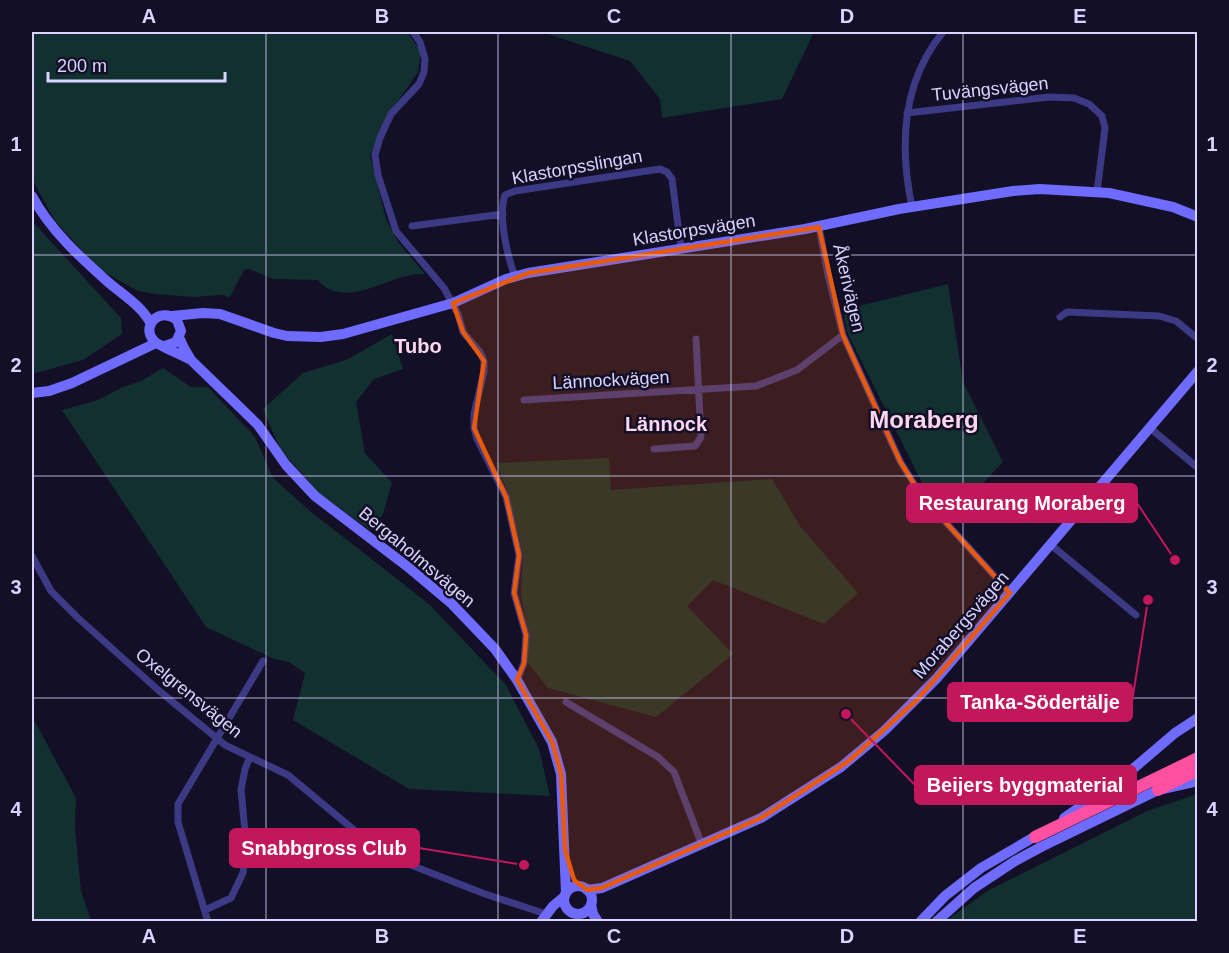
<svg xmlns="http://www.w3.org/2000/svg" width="1229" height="953" font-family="Arial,sans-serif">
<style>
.green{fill:#12302f}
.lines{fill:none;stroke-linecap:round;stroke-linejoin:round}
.street{stroke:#3d3a85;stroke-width:7}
.secondary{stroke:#6f6bff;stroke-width:10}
.highway{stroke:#ff4fa3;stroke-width:12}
.marked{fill:#e8590c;fill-opacity:0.2;stroke:#e8590c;stroke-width:4.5;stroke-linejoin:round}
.grid{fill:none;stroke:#d9d4ff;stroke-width:1.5;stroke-opacity:0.55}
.labels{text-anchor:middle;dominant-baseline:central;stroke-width:5;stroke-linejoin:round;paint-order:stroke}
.street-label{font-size:18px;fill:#d9d4ff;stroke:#130f26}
.neighbourhood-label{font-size:20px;font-weight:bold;fill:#ffd6f0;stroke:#130f26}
.district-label{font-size:24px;font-weight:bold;fill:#ffd6f0;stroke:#130f26}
.leader{fill:none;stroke:#c2185b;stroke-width:2}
.callout-dot{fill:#c2185b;stroke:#130f26;stroke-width:2}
.callout{fill:#c2185b;stroke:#c2185b;stroke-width:2}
.callout-label{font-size:20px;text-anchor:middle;font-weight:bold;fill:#fff}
.neatline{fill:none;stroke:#d9d4ff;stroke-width:2}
.grid-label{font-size:20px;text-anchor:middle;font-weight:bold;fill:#d9d4ff}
</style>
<rect width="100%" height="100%" fill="#130f26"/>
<path class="green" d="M32,32H407L421,51L418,72L387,117L370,156L386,219L398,242L425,274C419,274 413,274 407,276C380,282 341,308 318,280L273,279L249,269L244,270L230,297L221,295L194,297L155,294L138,291L99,269L55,221L32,179Z
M542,32H814L782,99L662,118L660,99L630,61Z
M32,221L121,318L122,334L83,360L32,374Z
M948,284L963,382L1003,462L950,518L925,489L847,332L843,310Z
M392,334L403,369L374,379L356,402L365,453L392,483L383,514L371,531L318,492L280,449L263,409L303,373L346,360Z
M163,368L191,387H208L255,437L273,478L310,511L429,604L506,685L539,749L550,796L409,789L293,720L305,673L289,662L274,659L206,627L62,410L98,400L121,388L141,381Z
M609,458L611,490L772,479L800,526L858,593L824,624L713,580L687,606L733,654L656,717L548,688L528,663V632L521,595L523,553L508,493L496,463Z
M32,716L76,798L75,828L81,891L91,921H32Z
M1197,794V921H946L989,890L1147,811Z"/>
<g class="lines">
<path class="street" d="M413,32L420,42L425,59L424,72L419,84L391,114L380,138L375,155L378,175L396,231L444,288L458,314L463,332L480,352L484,361V371L474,414V428L477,439L506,497L519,555L514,593L526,635L524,663L517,680
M907,113L1049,97L1074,98L1089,104L1102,116L1105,128L1097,192
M912,207C899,145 902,82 943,32
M412,226L503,214
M819,227L828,275L843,335L900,461L921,495L1010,593
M515,276C507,256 498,215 505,195L515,191L660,169L667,172L672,179L681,248
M1060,317L1067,312L1159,316L1176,321L1198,339
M524,400L756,386L797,370L843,335
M1150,428L1198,468
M654,449L695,446L701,437L696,339
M1051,545L1136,615
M32,556L51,591L77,617L157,689L225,745L288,775L360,835L398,860L485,894L546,914
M566,702L658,757L674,772L702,845
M205,910L231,898L243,873L246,842L241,790L245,769L250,757
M208,922L178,822V804L263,661"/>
<path class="secondary" d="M32,196C50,230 80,257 108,282C123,295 142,306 151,324
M172,316L203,313L220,314L274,333L287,336L321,337L343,334L453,303L506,279L528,273L805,229L899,209L1013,191L1040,189L1109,193L1173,207L1198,217
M179,337L184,348L191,360L258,425L286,465L315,496L408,567L452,604L495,649L517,680L552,742L561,774L566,893
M165,346L176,342L181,331L177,320C160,306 140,326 154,341C159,346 182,355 189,359
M32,393L49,391L72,383L156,343
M1064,818L1127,774L1175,733L1198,718
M564 900a14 14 0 1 1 28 0a14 14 0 1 1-28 0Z
M587,890L602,888L761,818L841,767L884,731L937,678L1198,371
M591,904L593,914L598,922
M541,922L553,906L565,896
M920,922L945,896L981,868L1041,833
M936,922L974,888L1015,861L1041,847L1158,790L1198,781"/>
<path class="highway" d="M1158,790L1198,770
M1035,837L1198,758"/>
</g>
<path class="marked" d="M819,227L843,335L900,461L921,495L1010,593L917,700L849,761L761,818L602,888L587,890L574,880L565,850L561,774L552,742L517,680L524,663L526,635L514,593L519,555L506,497L474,428L484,361L463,332L453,303L528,273Z"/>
<path class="grid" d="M266,32V922M498,32V922M731,32V922M963,32V922M32,255H1198M32,476H1198M32,698H1198"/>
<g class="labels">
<g class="street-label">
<text transform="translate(990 89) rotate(-6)">Tuvängsvägen</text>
<text transform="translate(577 167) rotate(-10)">Klastorpsslingan</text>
<text transform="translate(694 230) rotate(-9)">Klastorpsvägen</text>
<text transform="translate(849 288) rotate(77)">Åkerivägen</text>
<text transform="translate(611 380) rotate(-3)">Lännockvägen</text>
<text transform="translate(417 557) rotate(40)">Bergaholmsvägen</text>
<text transform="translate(961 625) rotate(-49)">Morabergsvägen</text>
<text transform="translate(189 693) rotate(39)">Oxelgrensvägen</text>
</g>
<g class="neighbourhood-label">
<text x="418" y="346">Tubo</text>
<text x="666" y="424">Lännock</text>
</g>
<g class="district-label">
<text x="924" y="419">Moraberg</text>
</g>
</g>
<path class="leader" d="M1175 560L1137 503M1148 600L1132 702M846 714L915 785M524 865L419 848"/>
<g class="callout-dot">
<circle cx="1175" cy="560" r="6"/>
<circle cx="1148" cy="600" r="6"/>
<circle cx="846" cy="714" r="6"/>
<circle cx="524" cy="865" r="6"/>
</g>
<g class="callout">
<rect x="907" y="484" width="230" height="38" rx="6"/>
<rect x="948" y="683" width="184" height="38" rx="6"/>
<rect x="915" y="766" width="221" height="38" rx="6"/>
<rect x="230" y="829" width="189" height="38" rx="6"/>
</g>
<g class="callout-label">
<text x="1022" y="510">Restaurang Moraberg</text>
<text x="1040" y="709">Tanka-Södertälje</text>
<text x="1025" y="792">Beijers byggmaterial</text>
<text x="324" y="855">Snabbgross Club</text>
</g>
<rect width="1229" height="953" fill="none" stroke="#130f26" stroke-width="66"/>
<path d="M48 72v9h177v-9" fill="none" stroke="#d9d4ff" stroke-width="3"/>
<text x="57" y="72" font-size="18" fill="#d9d4ff" stroke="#130f26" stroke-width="4.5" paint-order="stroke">200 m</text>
<rect x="33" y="33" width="1163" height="887" class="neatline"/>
<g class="grid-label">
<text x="149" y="23">A</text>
<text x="382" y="23">B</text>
<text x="614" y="23">C</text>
<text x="847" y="23">D</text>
<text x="1080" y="23">E</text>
<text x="16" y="151">1</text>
<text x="1212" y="151">1</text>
<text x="16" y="372">2</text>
<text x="1212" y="372">2</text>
<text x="16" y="594">3</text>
<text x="1212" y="594">3</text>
<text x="16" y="816">4</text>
<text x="1212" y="816">4</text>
<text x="149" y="943">A</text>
<text x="382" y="943">B</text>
<text x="614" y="943">C</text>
<text x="847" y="943">D</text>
<text x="1080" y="943">E</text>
</g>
</svg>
